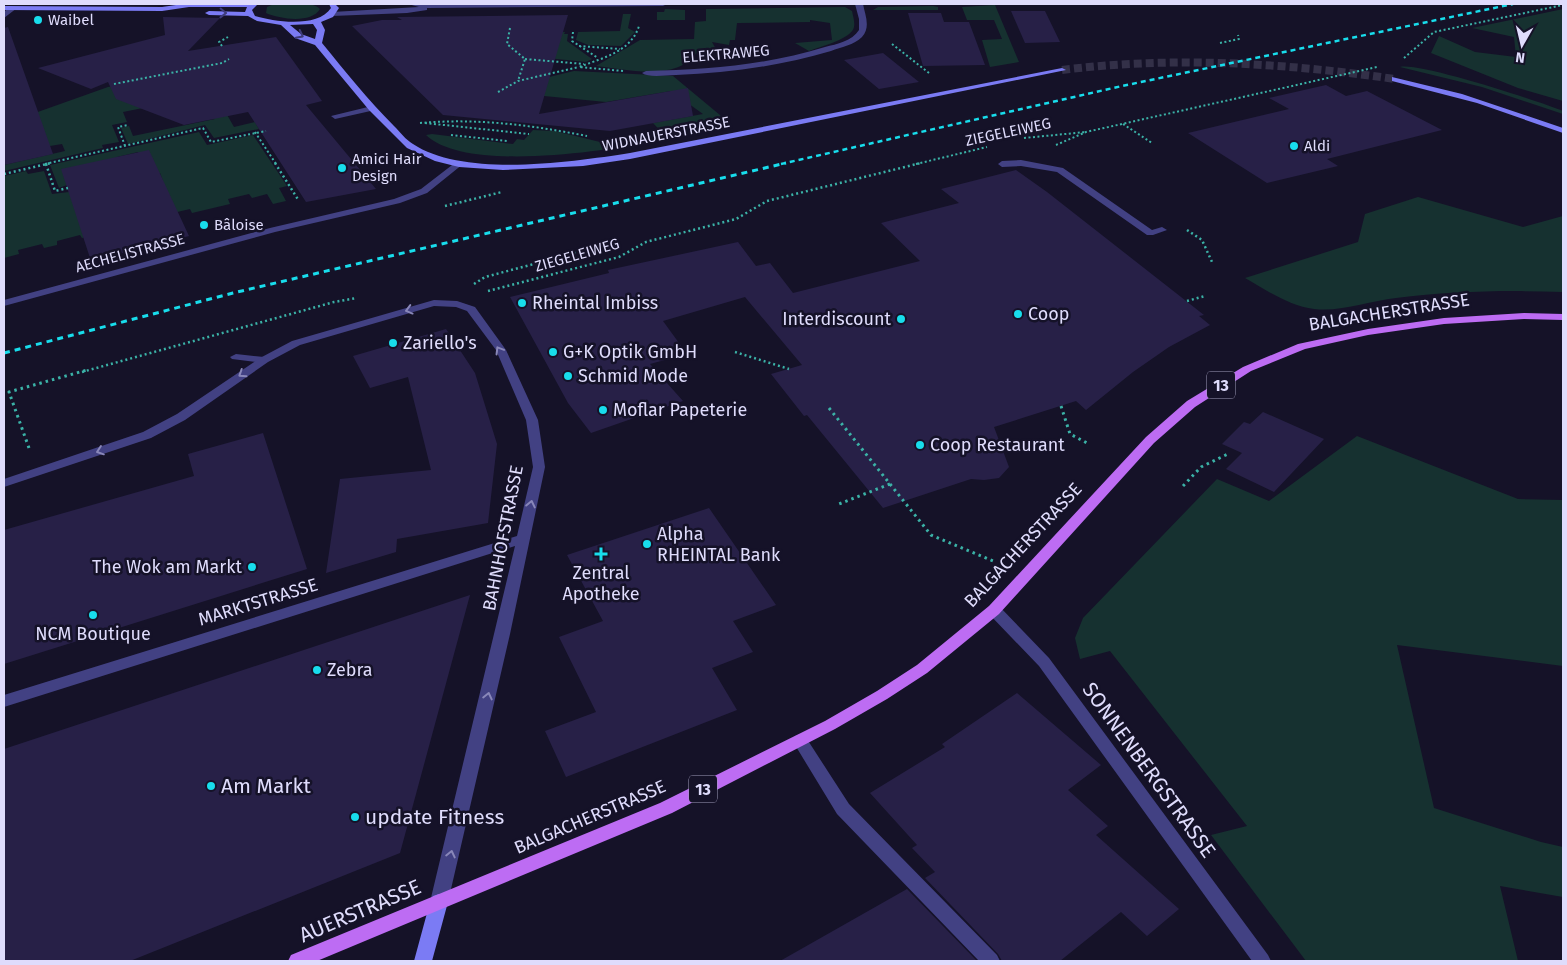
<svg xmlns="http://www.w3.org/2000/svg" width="1567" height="965" font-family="'Fira Sans',sans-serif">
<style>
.green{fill:#163130}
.building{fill:#272047}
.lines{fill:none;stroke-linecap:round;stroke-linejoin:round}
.secondary-tunnel{stroke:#333048;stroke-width:8;stroke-dasharray:8 4;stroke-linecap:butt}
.path-far2{stroke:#3bb2a7;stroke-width:2;stroke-dasharray:2 2.5;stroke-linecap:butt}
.path-far1{stroke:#3bb2a7;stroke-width:2.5;stroke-dasharray:2 3;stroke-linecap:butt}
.path{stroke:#3bb2a7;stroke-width:3;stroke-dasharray:2.5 4;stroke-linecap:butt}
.lane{fill:#424183;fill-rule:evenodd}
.street{fill:#424183;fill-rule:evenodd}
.secondary{fill:#7b7bf4;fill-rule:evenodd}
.primary{fill:#bd6cf3;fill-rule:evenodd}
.rail-far1{stroke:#18ddec;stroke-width:2.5;stroke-dasharray:5 4;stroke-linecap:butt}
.rail{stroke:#18ddec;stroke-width:3;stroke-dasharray:6 5;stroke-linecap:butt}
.oneway{stroke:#3e3c7a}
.oneway2{stroke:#8987b9}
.poi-dot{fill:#18ddec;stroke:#151228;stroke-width:2}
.labels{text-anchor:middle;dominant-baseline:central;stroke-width:5;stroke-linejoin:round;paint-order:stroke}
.far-poi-label{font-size:15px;fill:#dfdcfc;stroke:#151228;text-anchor:start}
.far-street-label{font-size:15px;fill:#dfdcfc;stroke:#151228}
.shield{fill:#151228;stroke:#a29fbc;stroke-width:1}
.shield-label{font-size:16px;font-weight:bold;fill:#dfdcfc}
.poi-label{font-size:18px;fill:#dfdcfc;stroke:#151228;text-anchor:start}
.street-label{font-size:18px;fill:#dfdcfc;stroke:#151228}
.near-street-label{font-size:21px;fill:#dfdcfc;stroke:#151228}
.near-poi-label{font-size:21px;fill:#dfdcfc;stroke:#151228;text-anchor:start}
</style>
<rect width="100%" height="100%" fill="#151228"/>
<path class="green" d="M274,4C286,4 311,0 320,9C311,24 280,19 266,13L267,7Z
M995,5L1019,62L990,67L982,40L1002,39L994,20H967L962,7Z
M933,6L938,7V10H873L878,7Z
M845,7L852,11C853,16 855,22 854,27C852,39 819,47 809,51L795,43L832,40L830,23L810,20V22L737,23L735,40H730L729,45L712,42L717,51H698C677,83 626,69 596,66L640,40L694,39L695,22L706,21V9Z
M665,9L685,10V20H657V12H664Z
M1563,9V101L1518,88L1431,53L1439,36L1475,52L1516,57L1514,37L1472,28Z
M623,14H631L628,28L635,32L621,46L588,45L576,40L578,32L620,31Z
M565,32L564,34H568L567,41L592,59L586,62L527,56L513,33Z
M1400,67C1419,62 1538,101 1563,111V114L1482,87Z
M201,69L234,127L255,122L259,129L214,138L205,125L128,144L121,128L129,126L133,136L215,119L173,102L123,112L127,122L112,125L119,142L102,145L103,148L4,171V165L65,151L62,144L50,146L23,133L4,137V124L108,87Z
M574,71L673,76L732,125L667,138L653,123L703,114L671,91L606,102L504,92L520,84Z
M533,130L555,131L600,142L641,134L649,142C600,152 464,172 426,135L432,134L513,144L517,139L524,140Z
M199,132L207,145L253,135L287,186L279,188L286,201L273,204L267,194L252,198L249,194L228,199L230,204L192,213L190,209C153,217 118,230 82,238L80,235L57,241V245L44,248L42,244L18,250L19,254L4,258V176L26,171L28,174L44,171L52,194L163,181L160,173L148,175L138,152L117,157L67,185L59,188L50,165Z
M1418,197L1523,227L1563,216V292C1508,290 1452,291 1396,298C1369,301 1342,312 1314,309C1289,306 1266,290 1245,278L1358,242L1365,214Z
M1357,436L1518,499L1563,500V666L1397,645L1434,808L1541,842L1563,847V897L1500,886L1518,961H1306L1211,835L1247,826L1110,651L1080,659L1075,638L1083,618L1217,479L1269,501Z"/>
<path class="building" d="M1011,11H1045L1060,42L1025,43Z
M908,13H941L944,22H969L985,65L923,66Z
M568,15L539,114L688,88L693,116L610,131L443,115L352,26L382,20H402L397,17Z
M163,17L220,18L188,51L276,37L322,101L306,105L376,189L306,202L248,112L184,125L116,99L108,82L91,89L38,68L165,35Z
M8,27L53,154L4,165V28Z
M883,53L919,82L879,89L844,60Z
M1326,85L1346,96L1367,91L1442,130L1327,159L1338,166L1267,183L1188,133L1289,109L1269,98Z
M149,150L189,236L91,261L61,169Z
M1016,170L1047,192L1204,315L1199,316L1210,325L1169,347L1133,372L1086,410L1076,401L994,427L1009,467L999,478L984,480L971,479L883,508L807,415L804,416L771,374L802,365L745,297L663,321L687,354L650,364L683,401L591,433L568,403L510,297L609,273L608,270L738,242L756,266L770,263L793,293L920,261L881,223L959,203L941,189Z
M446,329L475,373L497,444L488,523L397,539L396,552L326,573L340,479L431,470L408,377L370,388L353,356Z
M1263,412L1324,439L1274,492L1226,469L1242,453L1222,444L1244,422L1250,424Z
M263,433L307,569L4,664V530L194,476L188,454Z
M709,508L776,605L733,621L753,652L712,668L737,710L566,777L545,731L596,712L559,637L603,621L567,555Z
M470,595L400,853L130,961H4V749Z
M1017,693L1101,765L1068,790L1108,826L1096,835L1179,909L1147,936L1121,912L1060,961H1002L998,954L925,878L935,872L912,848L917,845L870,793L945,747L942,744Z
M907,889L977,961H780Z"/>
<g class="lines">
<path class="secondary-tunnel" d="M1062,70C1174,56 1283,63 1395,79"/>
<path class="path-far2" d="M510,28L507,44L525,59L518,81
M573,32L572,41L598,58
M1220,43L1239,39L1238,35
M892,44L929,73
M222,46L219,42L228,37
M579,46L620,49
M1404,58L1434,32L1563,5
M525,59L584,64
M623,71L579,67C602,58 631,52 639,26
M114,84L222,63L229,59
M498,92L518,81L579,67
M420,123C477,118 531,125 587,136
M425,123L529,134
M1123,124L1152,143
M255,132L276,164
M451,135L507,141
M1024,138L1086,132
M1056,145L1086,132L1377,67
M125,146L118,127L128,125
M45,164L203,128L211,142L266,131
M916,164L987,147"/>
<path class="path-far1" d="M275,163L299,201
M46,164L55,191L68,188
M4,174L51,163
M445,206L502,192
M1187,230L1202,240L1212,262
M474,284L485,277L609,244
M488,291L619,257L646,242L736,219L767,201L921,163
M1187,301L1205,296
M735,352L789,369
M82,372L334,302L357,298"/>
<path class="path" d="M1061,406L1070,434L1087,443
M829,408L890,484L839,504
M29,448L9,392L87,370
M890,484L931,535L993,561
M1183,486L1201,467L1230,453"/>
<path class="lane" d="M372,106L376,108L375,110L335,119L331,116Z
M1021,160L1063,168L1152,230L1162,227L1167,230L1153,235H1147L1057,172L1021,166L1002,167L998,164L1002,161Z
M236,354L264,357L270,360L264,363L232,359L230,357Z
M800,734L805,736L849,804L997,955L1000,961H979L837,814L792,740L795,736Z"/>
<path class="street" d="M408,4H667L663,6L427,8V10L407,13L332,16L328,14L332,12L419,7Z
M855,4H863C865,15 871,27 862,37C854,45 841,47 831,51C780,66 729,73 676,75C666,75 649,78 642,73L646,71C707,70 766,65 825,47C837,44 852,41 859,30V19Z
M10,6L17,8L4,18V12Z
M456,162L463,164L427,193L400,203L275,232L4,306V300L270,228L394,199L421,189Z
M434,300L457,301L475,307L506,350L538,420L545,467L510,634L448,902L445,908L439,910L433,908L430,902L515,546L4,707V695L517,536L533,467L526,420L496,350L467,311L456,307L434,306L300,345L268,362L185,420L151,438L4,487V479L143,432L177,414L260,358L292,341Z
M994,605L999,606L1049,658L1268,955L1271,961H1252L1039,666L989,614L987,610L989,606Z"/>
<path class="secondary" d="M183,4H258L252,10L255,16C275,22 318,28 331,8L329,4H335L339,8L333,17L321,22L325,30L322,43C345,71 368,100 394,126C400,132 406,140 413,144C464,178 572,162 630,153L1062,68L1066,70L630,159L583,166L503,170L459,167L435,161L407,148L369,110L315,45L295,38L281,25L257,21L248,16L209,15L205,13L209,11L245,12L247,7H189L162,11L4,10V6L162,7ZM313,24L317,30L315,39L301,34L290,25Z
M1392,77L1462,94L1563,128V133L1477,103L1392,81Z
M439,894L445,896L448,902L432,961H414L430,902L433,896Z"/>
<path class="primary" d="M1524,313L1563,314V320L1524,319L1444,324L1368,335L1305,349L1251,371L1195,407L1154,443L999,614L927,673L887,699L835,729L672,813L317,961H288L291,955L660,803L825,721L877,691L917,665L989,606L1146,437L1187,401L1243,367L1298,344L1368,329L1444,318Z"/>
<path class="rail-far1" d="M781,164L1122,86L1513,4"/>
<path class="rail" d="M4,353L233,293L786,163"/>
</g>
<defs><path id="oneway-chevron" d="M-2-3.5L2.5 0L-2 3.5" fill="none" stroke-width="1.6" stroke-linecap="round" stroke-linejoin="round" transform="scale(1.25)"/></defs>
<g class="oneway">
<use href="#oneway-chevron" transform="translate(223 13) rotate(1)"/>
<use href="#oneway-chevron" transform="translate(300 35) rotate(27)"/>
</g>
<g class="oneway2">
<use href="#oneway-chevron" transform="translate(409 310) rotate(165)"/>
<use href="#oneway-chevron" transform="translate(499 350) rotate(-121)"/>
<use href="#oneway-chevron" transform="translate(242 374) rotate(147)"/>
<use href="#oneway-chevron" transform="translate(100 451) rotate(161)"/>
<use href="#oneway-chevron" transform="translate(531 504) rotate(-78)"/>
<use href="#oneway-chevron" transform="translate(488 696) rotate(-77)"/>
<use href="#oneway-chevron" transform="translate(451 854) rotate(-77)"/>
</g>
<g class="poi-dot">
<circle cx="38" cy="20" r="5"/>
<circle cx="1294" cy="146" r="5"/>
<circle cx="342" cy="168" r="5"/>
<circle cx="204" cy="225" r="5"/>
<circle cx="522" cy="303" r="5"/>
<circle cx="1018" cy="314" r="5"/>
<circle cx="901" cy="319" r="5"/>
<circle cx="393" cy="343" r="5"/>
<circle cx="553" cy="352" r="5"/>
<circle cx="568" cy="376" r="5"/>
<circle cx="603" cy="410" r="5"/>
<circle cx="920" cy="445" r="5"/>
<circle cx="647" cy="544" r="5"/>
<path d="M598.5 546.5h5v5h5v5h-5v5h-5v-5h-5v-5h5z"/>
<circle cx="252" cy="567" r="5"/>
<circle cx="93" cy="615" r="5"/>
<circle cx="317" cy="670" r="5"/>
<circle cx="211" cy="786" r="5"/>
<circle cx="355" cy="817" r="5"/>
</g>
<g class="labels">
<g class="far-poi-label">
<text x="48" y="20">Waibel</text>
<text x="1304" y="146">Aldi</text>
<text x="352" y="159">Amici Hair<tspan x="352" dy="17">Design</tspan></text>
<text x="214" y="225">Bâloise</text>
</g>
<g class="far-street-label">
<text transform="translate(726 54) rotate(-5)">ELEKTRAWEG</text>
<text transform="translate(1008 132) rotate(-12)">ZIEGELEIWEG</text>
<text transform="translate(666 134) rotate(-11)">WIDNAUERSTRASSE</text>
<text transform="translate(130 253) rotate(-15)">AECHELISTRASSE</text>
<text transform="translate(577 255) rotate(-16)">ZIEGELEIWEG</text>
</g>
<g class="shield">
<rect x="1207" y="371.5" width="28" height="27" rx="4"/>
<rect x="689" y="775.5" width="28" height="27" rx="4"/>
</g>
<g class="shield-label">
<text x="1221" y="385">13</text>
<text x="703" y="789">13</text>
</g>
<g class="poi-label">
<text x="532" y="303">Rheintal Imbiss</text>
<text x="1028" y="314">Coop</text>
<text x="891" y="319" text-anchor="end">Interdiscount</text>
<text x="403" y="343">Zariello's</text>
<text x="563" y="352">G+K Optik GmbH</text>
<text x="578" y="376">Schmid Mode</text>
<text x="613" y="410">Moflar Papeterie</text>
<text x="930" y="445">Coop Restaurant</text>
<text x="657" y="534">Alpha<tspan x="657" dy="21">RHEINTAL Bank</tspan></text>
<text x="242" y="567" text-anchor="end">The Wok am Markt</text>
<text x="601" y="573" text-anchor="middle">Zentral<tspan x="601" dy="21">Apotheke</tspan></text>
<text x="93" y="634" text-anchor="middle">NCM Boutique</text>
<text x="327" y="670">Zebra</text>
</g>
<g class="street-label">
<text transform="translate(1389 312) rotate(-9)">BALGACHERSTRASSE</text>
<text transform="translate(503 538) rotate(-79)">BAHNHOFSTRASSE</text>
<text transform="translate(1023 545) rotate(-47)">BALGACHERSTRASSE</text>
<text transform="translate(258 602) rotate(-17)">MARKTSTRASSE</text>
<text transform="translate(590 817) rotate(-23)">BALGACHERSTRASSE</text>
</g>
<g class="near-street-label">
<text transform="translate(1149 770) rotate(54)">SONNENBERGSTRASSE</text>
<text transform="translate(360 911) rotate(-23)">AUERSTRASSE</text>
</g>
<g class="near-poi-label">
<text x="221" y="786">Am Markt</text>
<text x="365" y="817">update Fitness</text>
</g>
</g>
<rect width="1567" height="965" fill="none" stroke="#dfdcfc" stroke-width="10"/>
<g transform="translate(1522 45) rotate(188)" stroke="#151228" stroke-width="4" paint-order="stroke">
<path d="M0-4L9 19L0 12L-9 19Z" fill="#dfdcfc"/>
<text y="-8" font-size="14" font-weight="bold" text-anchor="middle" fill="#dfdcfc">N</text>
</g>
</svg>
